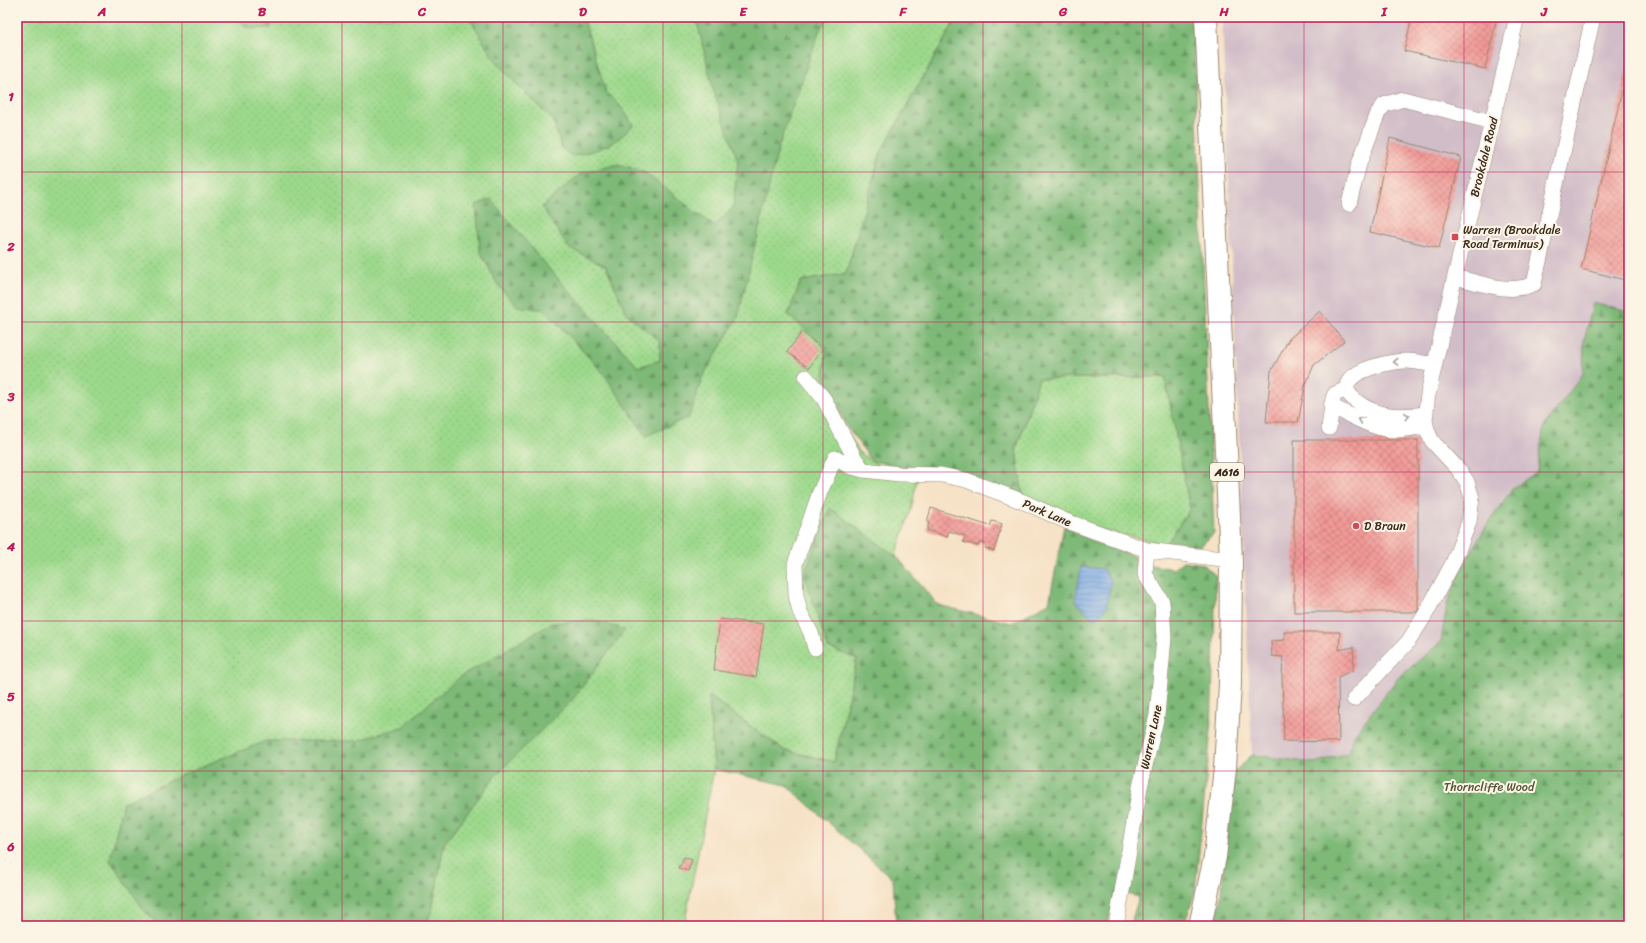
<svg xmlns="http://www.w3.org/2000/svg" width="1646" height="943" font-family="Sriracha,sans-serif">
<style>
.industrial{fill:#d1bdc8}
.grass{fill:url(#grass-dots);stroke:#6c8255}
.forest{fill:url(#forest-firs);stroke:#5c724b}
.water{fill:url(#water-rules);stroke:#5a6a80}
.building{fill:url(#building-cross-hatch)}
.lines{fill:none;stroke-linecap:round;stroke-linejoin:round}
.minor-casing{stroke:#988672;stroke-width:16}
.highway-casing{stroke:#988672;stroke-width:24}
.minor{stroke:#fff;stroke-width:15}
.highway{stroke:#fff;stroke-width:22}
.oneway{stroke:#a79f9a}
.grid{fill:none;stroke:#c2185b;stroke-width:1;stroke-opacity:0.55}
.poi-dot{fill:#d1495b;stroke:#fcf5e5;stroke-width:1.5}
.labels{text-anchor:middle;dominant-baseline:central;stroke-width:4;stroke-linejoin:round;paint-order:stroke}
.shield{fill:#fcf5e5;stroke:#75675a;stroke-width:1}
.shield-label{font-size:11px;font-weight:bold;fill:#3b2a1e}
.street-label{font-size:12px;fill:#3b2a1e;stroke:#fcf5e5}
.poi-label{font-size:12px;fill:#3b2a1e;stroke:#fcf5e5;text-anchor:start}
.park-label{font-size:12px;fill:#54563a;stroke:#fcf5e5}
.neatline{fill:none;stroke:#c2185b;stroke-width:1.5}
.grid-label{font-size:13px;text-anchor:middle;font-weight:bold;fill:#c2185b}
</style>
<defs>
<pattern id="grass-dots" width="8" height="8" patternUnits="userSpaceOnUse"><rect width="8" height="8" fill="#9dd98c"/><path d="M2 2h.1M6 6h.1" fill="none" stroke="#88ba78" stroke-width="1.8" stroke-linecap="round"/></pattern>
<pattern id="forest-firs" width="22" height="20" patternUnits="userSpaceOnUse"><rect width="22" height="20" fill="#7eb978"/><path d="M5 1l3.5 6h-7zM16 11l3.5 6h-7z" fill="#689762"/></pattern>
<pattern id="water-rules" width="6" height="5" patternUnits="userSpaceOnUse"><rect width="6" height="5" fill="#7aa9e3"/><path d="M0 2.5h6" fill="none" stroke="#658ab7"/></pattern>
<pattern id="building-cross-hatch" width="8" height="8" patternUnits="userSpaceOnUse"><rect width="8" height="8" fill="#f29a97"/><path d="M0 0l8 8M0 8l8-8" fill="none" stroke="#c57e7b"/></pattern>
</defs>
<rect width="100%" height="100%" fill="#fcf5e5"/>
<filter id="ink" filterUnits="userSpaceOnUse"><feTurbulence type="fractalNoise" baseFrequency=".025" numOctaves="2"/><feDisplacementMap in="SourceGraphic" scale="8" xChannelSelector="R" yChannelSelector="G"/><feConvolveMatrix kernelMatrix="1 2 1 2 8 2 1 2 1" color-interpolation-filters="sRGB"/></filter>
<filter id="wash" filterUnits="userSpaceOnUse"><feTurbulence type="fractalNoise" baseFrequency=".012" numOctaves="4" result="noise"/><feDisplacementMap in="SourceGraphic" scale="16" xChannelSelector="R" yChannelSelector="G"/><feGaussianBlur stdDeviation="0.9" result="paint"/><feColorMatrix in="noise" values="0 0 0 0 0 0 0 0 0 0 0 0 0 0 0 0 0 1.4 0 .05"/><feComposite in="paint" operator="in"/></filter>
<g filter="url(#wash)">
<rect width="100%" height="100%" fill="#f6e2c6"/>
<path class="industrial" d="M1222,17H1629V312L1593,304L1584,342L1583,374L1544,426L1537,472L1513,488L1487,525L1461,570L1447,604L1441,642L1398,678L1354,735L1348,753L1314,763L1252,755Z"/>
<path class="grass" d="M17,17H957L881,152L846,274L801,281L788,314L826,347L825,380L844,426L860,453L881,467L919,471L911,510L895,558L857,658L834,762L784,750L709,696L714,769L684,926H17Z
M1165,377L1190,509L1166,544L1104,531L1023,497L1016,450L1039,379Z"/>
<path class="forest" d="M238,17H272L271,28L247,29Z
M473,17H583L606,92L623,109L633,125C616,145 597,151 572,156L562,149L553,120L519,87L492,56L472,22Z
M696,17H829L820,29L779,145L738,317L702,378L689,417L646,436L604,374L545,310L517,306L497,284L480,251L476,205L491,199L543,262L638,367L660,360V342L626,313L606,266L569,248L542,207L580,174L618,164L644,172L714,226L733,208L738,161L713,89Z
M957,17H1193L1214,533L1201,546L1166,544L1190,509L1165,377L1039,379L1016,450L1023,497L920,471L872,461L847,427L824,374L827,347L788,315L801,281L846,274L881,152Z
M1593,303L1629,312V926H1215L1220,901L1234,772L1252,755L1314,763L1348,753L1354,735L1398,678L1441,642L1447,604L1461,570L1487,525L1513,488L1537,472L1544,426L1583,374L1584,342Z
M830,508L897,557L938,605L1011,623L1049,603L1064,526L1096,543L1131,555L1145,564L1173,569L1183,561L1203,564L1216,576L1211,730L1195,892L1184,926H1130L1139,897L1118,892L1106,926H896L893,879L786,785L714,769L709,696L784,750L834,762L857,659L828,648L804,574Z
M593,620L625,630L573,699L495,776L444,844L432,911L424,926H160L144,910L110,860L123,803L188,772L266,741H356L402,727L460,677L552,623Z"/>
<path class="water" d="M1081,567L1104,569L1111,582L1106,608L1095,620L1075,601Z"/>
<g id="blocks">
<path class="building" d="M1412,17H1497L1485,69L1404,51Z
M1628,64H1629V281L1581,269Z
M1390,138L1461,157L1439,248L1370,232Z
M1320,311L1344,341L1314,365L1305,386L1298,422H1266L1271,371L1289,339Z
M802,332L822,349L809,368L787,352Z
M1294,440H1418V612H1294Z
M931,508L990,526L992,521L1002,524L994,551L985,548L986,544L980,542L978,546L963,542L965,536L949,531L947,537L927,530L929,523L927,522Z
M720,619L764,624L756,677L714,670Z
M1284,632H1340L1339,650L1354,647L1353,670L1338,677L1339,742L1284,741L1282,676L1283,657L1272,656L1271,641L1285,640Z
M684,857L692,860L688,871L679,868Z"/>
</g>
</g>
<g filter="url(#ink)">
<use href="#blocks" fill-opacity="0" stroke="#988672" stroke-width="1"/>
<g class="lines">
<g class="minor-casing">
<path id="minor" d="M1349,204L1359,164L1378,113L1384,105L1403,99L1492,122
M1455,277C1481,283 1509,295 1534,284L1593,17
M806,377L824,399L854,457L863,470
M1331,406C1352,416 1373,429 1395,430C1406,430 1416,428 1426,426
M1426,414C1400,417 1377,418 1356,401C1352,397 1347,394 1347,388C1346,369 1394,361 1407,361C1416,361 1426,364 1435,365
M1329,428L1333,398L1335,394L1347,389
M815,648L811,633L800,612L796,595L795,564L820,492L835,458L849,466L863,470L900,474L941,475L966,480L1024,502L1066,521L1147,550L1231,560
M1354,699L1408,642L1425,615L1453,563L1469,522L1472,498L1467,482L1459,470L1432,441L1427,430L1425,420L1428,394L1450,297L1517,17
M1116,926L1140,787L1157,715L1164,638L1162,602L1145,574L1147,550"/>
</g>
<g class="highway-casing">
<path id="highway" d="M1200,926L1215,857L1225,768L1230,684L1231,560L1206,17"/>
</g>
<use href="#minor" class="minor"/>
<use href="#highway" class="highway"/>
</g>
<defs><path id="oneway-chevron" d="M-2-3.5L2.5 0L-2 3.5" fill="none" stroke-width="1.6" stroke-linecap="round" stroke-linejoin="round"/></defs>
<g class="oneway">
<use href="#oneway-chevron" transform="translate(1396 362) rotate(176)"/>
<use href="#oneway-chevron" transform="translate(1407 416) rotate(-4)"/>
<use href="#oneway-chevron" transform="translate(1361 420) rotate(-157)"/>
</g>
</g>
<path class="grid" d="M182,17V926M342,17V926M503,17V926M663,17V926M823,17V926M983,17V926M1143,17V926M1304,17V926M1464,17V926M17,172H1629M17,322H1629M17,472H1629M17,621H1629M17,771H1629"/>
<g class="poi-dot">
<rect x="1451" y="233" width="8" height="8" rx="2"/>
<circle cx="1356" cy="526" r="4"/>
</g>
<g class="labels">
<rect class="shield" x="1210" y="463" width="34" height="18" rx="3"/>
<g class="shield-label">
<text x="1227" y="472">A616</text>
</g>
<g class="street-label">
<text transform="translate(1484 157) rotate(-76)">Brookdale Road</text>
<text transform="translate(1047 513) rotate(23)">Park Lane</text>
<text transform="translate(1151 737) rotate(-78)">Warren Lane</text>
</g>
<g class="poi-label">
<text x="1463" y="230">Warren (Brookdale<tspan x="1463" dy="14">Road Terminus)</tspan></text>
<text x="1364" y="526">D Braun</text>
</g>
<g class="park-label">
<text x="1489" y="787">Thorncliffe Wood</text>
</g>
</g>
<rect width="1646" height="943" fill="none" stroke="#fcf5e5" stroke-width="44"/>
<rect x="22" y="22" width="1602" height="899" class="neatline"/>
<g class="grid-label">
<text x="102" y="16">A</text>
<text x="262" y="16">B</text>
<text x="422" y="16">C</text>
<text x="583" y="16">D</text>
<text x="743" y="16">E</text>
<text x="903" y="16">F</text>
<text x="1063" y="16">G</text>
<text x="1224" y="16">H</text>
<text x="1384" y="16">I</text>
<text x="1544" y="16">J</text>
<text x="11" y="101">1</text>
<text x="11" y="251">2</text>
<text x="11" y="401">3</text>
<text x="11" y="551">4</text>
<text x="11" y="701">5</text>
<text x="11" y="851">6</text>
</g>
</svg>
